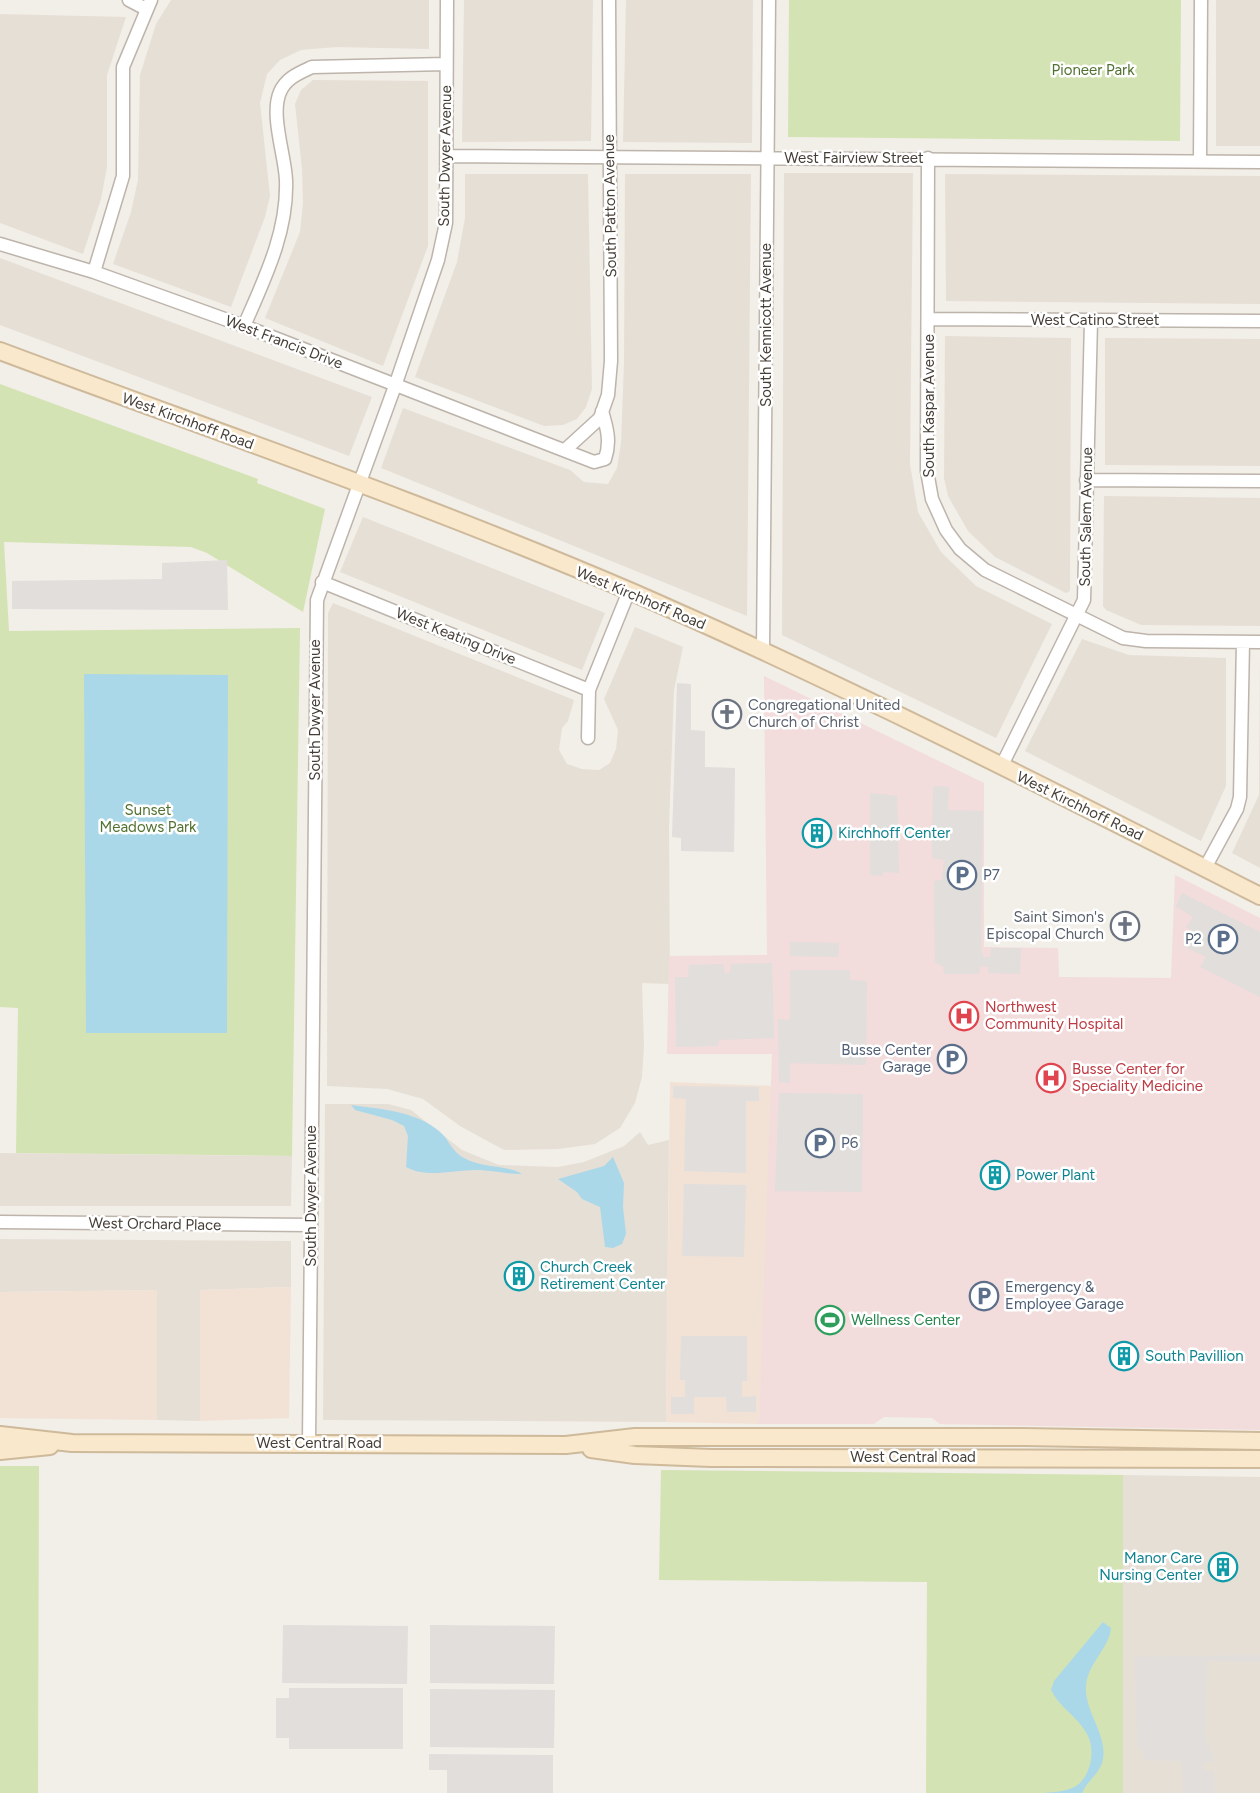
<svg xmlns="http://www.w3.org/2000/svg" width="1260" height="1793" font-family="Figtree,sans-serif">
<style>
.residential{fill:#e6dfd6}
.commercial{fill:#f2e2d5}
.medical{fill:#f2dcdc}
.green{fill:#d4e3b4}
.parking{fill:#e1dedc}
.water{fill:#aad8e9}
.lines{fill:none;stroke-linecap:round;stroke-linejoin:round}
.minor-casing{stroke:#bdb4ab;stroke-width:15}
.secondary-casing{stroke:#ceba9b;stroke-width:20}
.minor{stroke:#fff;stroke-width:12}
.secondary{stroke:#f9e8cb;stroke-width:16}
.labels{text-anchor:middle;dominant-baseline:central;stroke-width:5;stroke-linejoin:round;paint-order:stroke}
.park-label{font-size:15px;fill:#517130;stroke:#fff}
.street-label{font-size:15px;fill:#453e37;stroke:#fff}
.worship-label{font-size:15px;fill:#5b616d;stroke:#fff;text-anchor:start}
.culture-label{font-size:15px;fill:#0d838f;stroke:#fff;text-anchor:start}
.service-label{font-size:15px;fill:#4e5e75;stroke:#fff;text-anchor:start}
.health-label{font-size:15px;fill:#be3a42;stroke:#fff;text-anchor:start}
.leisure-label{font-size:15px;fill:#27864d;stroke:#fff;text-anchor:start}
</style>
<rect width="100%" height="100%" fill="#f2eee8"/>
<path class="residential" d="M171,0H429V49L336,47L301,50L280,60L267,74L260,103L270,196L265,217L231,307L113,264L131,212L138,180L140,75L156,24Z
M464,0H593L591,141L462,142Z
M626,0H753L752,143L623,142Z
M1216,0H1260V146H1216Z
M0,14L126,17L107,75V167L101,199L83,254L0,223Z
M313,80L428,81V246L383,366L265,318L300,232L303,203L302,169L295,104L301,90Z
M784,173H913L910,464L918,512L941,552L976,586L1052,624L996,738L782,635Z
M465,174H588L592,389L586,407L577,419L563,425L544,426L415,377L457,262L465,218Z
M625,174H751L747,616L381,468L403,408L570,470L584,482L608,484L617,468L621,443L624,364Z
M945,174L1260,176V304L946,301Z
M0,258L372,397L349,456L0,325Z
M945,336L1071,338L1070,591L1066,593L995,557L968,531L948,496L944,478Z
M1105,338L1260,339V466L1105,465Z
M1104,496L1260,498V626L1141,625L1106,610L1103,606Z
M363,517L605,613L582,670L340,572Z
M333,603L574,700L568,721L562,728L559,750L567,764L582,769L599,770L610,763L616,749L618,730L604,699L635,627L683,647L674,690L669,827L670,984L642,983L644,1046L642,1077L635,1103L620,1128L595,1144L558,1149L504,1150L460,1126L423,1099L387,1089L327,1086L328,613Z
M1082,639L1129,655L1226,658V786L1201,841L1025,751Z
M1260,659V868L1232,853L1259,795Z
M325,1104H388L411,1110L462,1150L499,1165L558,1167L584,1162L624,1146L640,1132L648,1145L669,1140L666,1422L323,1420Z
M0,1153L292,1156L291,1206H0Z
M0,1239L291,1241V1287L200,1290V1421L157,1420V1290L0,1292Z
M1123,1475L1260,1477V1793H1123Z"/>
<path class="commercial" d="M670,1082L773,1086L759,1424L666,1422Z
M291,1287L289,1418L200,1421V1290Z
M157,1290V1420L0,1418V1292Z"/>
<path class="medical" d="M764,676L984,783V947L1058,948L1059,977L1171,978L1175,875L1260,918V1430L940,1424L932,1418L884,1417L874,1424H759L772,1054H667L669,956L767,955Z"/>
<path class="green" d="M789,0H1181L1180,141L788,137Z
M0,384L258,479L257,483L325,509L303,612L207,553L191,547L4,542L9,631L300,628L292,1156L16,1153L18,1008L0,1007Z
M0,1466H39L38,1793H0Z
M661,1470L1123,1475V1793H926L927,1582L659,1580Z"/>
<path class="parking" d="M227,560L228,610L12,609V581L162,579V563Z
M677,683L691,684V730L705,731V767L735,768L734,852L681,851V838L672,837Z
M933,786L949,787L948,810L983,811L981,950L984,957H990L991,948H1021L1020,974L988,973L989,967L980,966L979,974H944L943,966L935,963L934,881L942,880L944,860L932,858Z
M870,793L897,796L899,873L883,872V876L870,875Z
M1182,893L1260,932V997L1200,967L1206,957L1183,946L1191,930L1186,927L1193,917L1176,906Z
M790,942L839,943L838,957L790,956Z
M772,963L774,1038L719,1040L718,1046L676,1047L675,977H688L689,965L723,964L725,973H730L731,964Z
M790,970H850V980L867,981L866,1065L790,1063V1083L779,1082L778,1019L790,1020Z
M673,1086L759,1087V1101H746V1173L684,1171L686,1099L673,1098Z
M779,1093L863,1094L862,1192L775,1191Z
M684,1184L746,1185L744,1257L682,1256Z
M681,1336H747V1381H742V1397L756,1396V1412H727L726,1397H694V1414H671V1397H685V1380H680Z
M283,1625L408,1626L407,1684L282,1683Z
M430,1625L555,1626L554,1684L430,1683Z
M1260,1655V1662L1207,1661L1205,1737L1214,1761L1202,1763L1203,1771H1214V1793H1183L1182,1761L1144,1760L1142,1750L1138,1749L1134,1657Z
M289,1688H403V1749H289V1738H276V1698H289Z
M430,1689L555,1690L554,1748L430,1747Z
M429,1754L553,1755V1793H447V1770H429Z"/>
<path class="water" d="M84,674L228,675L227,1033H86Z
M351,1105C381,1109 415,1111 439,1131C449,1139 451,1151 464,1158C481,1168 508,1165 522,1174C508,1174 494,1171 480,1170C456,1169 427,1179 406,1167L408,1136L404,1126L392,1120L355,1110Z
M613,1157L624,1183L623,1207L626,1234L622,1244L613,1248L605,1247L600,1207L582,1199L577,1192L558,1179L604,1166Z
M1103,1622L1111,1628C1109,1649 1088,1662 1086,1686C1084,1712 1110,1737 1102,1763C1098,1775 1087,1781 1082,1793H1044C1056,1792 1072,1791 1080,1783C1092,1771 1095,1748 1087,1734C1078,1717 1059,1707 1051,1690L1054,1681Z"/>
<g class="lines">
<g class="minor-casing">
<path id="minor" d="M129,0L146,9
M447,156L1260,162
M928,158L927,471L932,499L946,530L960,549L985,570L1123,638L1146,641L1260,642
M1200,161L1201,0
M0,244L94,272L244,326L594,462L605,459C611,442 607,428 602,411
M94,272L123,176V67L151,0
M929,319L1260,321
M244,326C264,280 288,232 286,180C285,155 270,115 280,92C286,78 299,73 312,67L446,64
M565,450L600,418L608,395L611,361L609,0
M1086,480L1260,481
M322,582L589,690
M763,651L769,0
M588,738L589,690L629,591
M1001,767L1084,600L1091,321
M1205,868L1237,809L1240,797L1243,642
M0,1222L310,1225
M309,1443L317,600L395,386L438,260L446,223L447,0"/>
</g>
<g class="secondary-casing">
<path id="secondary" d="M0,351C211,430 425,503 632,592C845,685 1053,791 1260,896
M0,1435L72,1443L566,1445L635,1437H1024L1260,1441
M591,1449L635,1455L711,1458L1260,1459
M0,1451L50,1446"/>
</g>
<use href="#minor" class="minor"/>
<use href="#secondary" class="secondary"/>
</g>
<defs>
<g id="church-ring" transform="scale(1.5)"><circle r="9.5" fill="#fff" stroke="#6b7280" stroke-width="1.5"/><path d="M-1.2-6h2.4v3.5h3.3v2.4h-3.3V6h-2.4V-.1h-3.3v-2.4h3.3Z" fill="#6b7280"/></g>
<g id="building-ring" transform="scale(1.5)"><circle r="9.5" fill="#fff" stroke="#0f9aa8" stroke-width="1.5"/><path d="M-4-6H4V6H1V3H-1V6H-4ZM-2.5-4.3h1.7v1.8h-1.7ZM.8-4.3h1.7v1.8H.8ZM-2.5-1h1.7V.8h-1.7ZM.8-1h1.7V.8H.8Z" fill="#0f9aa8"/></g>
<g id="parking-ring" transform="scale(1.5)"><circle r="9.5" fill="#fff" stroke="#5c6f8a" stroke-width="1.5"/><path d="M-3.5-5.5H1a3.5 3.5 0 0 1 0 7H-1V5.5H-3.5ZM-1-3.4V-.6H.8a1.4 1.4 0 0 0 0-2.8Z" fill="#5c6f8a"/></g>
<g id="hospital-ring" transform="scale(1.5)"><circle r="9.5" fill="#fff" stroke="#e0444e" stroke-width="1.5"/><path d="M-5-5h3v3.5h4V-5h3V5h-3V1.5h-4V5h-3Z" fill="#e0444e"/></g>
<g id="stadium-ring" transform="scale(1.5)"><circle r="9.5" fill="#fff" stroke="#2e9e5b" stroke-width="1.5"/><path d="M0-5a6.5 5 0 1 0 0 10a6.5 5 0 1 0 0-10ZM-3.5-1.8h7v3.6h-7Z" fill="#2e9e5b"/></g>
</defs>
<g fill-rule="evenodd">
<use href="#church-ring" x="727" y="714"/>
<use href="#building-ring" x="817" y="833"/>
<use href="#parking-ring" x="962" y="875"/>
<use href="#church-ring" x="1125" y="926"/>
<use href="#parking-ring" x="1223" y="939"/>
<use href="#hospital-ring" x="964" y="1016"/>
<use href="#parking-ring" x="952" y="1059"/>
<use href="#hospital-ring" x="1051" y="1078"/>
<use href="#parking-ring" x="820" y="1143"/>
<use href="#building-ring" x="995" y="1175"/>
<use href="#building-ring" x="519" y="1276"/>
<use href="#parking-ring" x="984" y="1296"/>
<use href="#stadium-ring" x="830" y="1320"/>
<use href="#building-ring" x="1124" y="1356"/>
<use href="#building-ring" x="1223" y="1567"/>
</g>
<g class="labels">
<g class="park-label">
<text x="1093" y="70">Pioneer Park</text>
<text x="148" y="810">Sunset<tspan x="148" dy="17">Meadows Park</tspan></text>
</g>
<g class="street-label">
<text transform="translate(445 156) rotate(-89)">South Dwyer Avenue</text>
<text x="854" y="158">West Fairview Street</text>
<text transform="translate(610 206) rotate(-91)">South Patton Avenue</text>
<text x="1095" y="320">West Catino Street</text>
<text transform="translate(766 325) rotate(-90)">South Kennicott Avenue</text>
<text transform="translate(284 342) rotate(21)">West Francis Drive</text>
<text transform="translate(929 406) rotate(-90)">South Kaspar Avenue</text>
<text transform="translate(188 421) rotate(20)">West Kirchhoff Road</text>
<text transform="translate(1086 517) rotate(-89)">South Salem Avenue</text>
<text transform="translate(641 598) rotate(23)">West Kirchhoff Road</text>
<text transform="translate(456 636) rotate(22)">West Keating Drive</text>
<text transform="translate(315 710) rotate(-90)">South Dwyer Avenue</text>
<text transform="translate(1080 806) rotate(26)">West Kirchhoff Road</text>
<text transform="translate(311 1196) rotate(-90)">South Dwyer Avenue</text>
<text transform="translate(155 1224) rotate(1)">West Orchard Place</text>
<text x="319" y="1443">West Central Road</text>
<text x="913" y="1457">West Central Road</text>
</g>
<g class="worship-label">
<text x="748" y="705">Congregational United<tspan x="748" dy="17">Church of Christ</tspan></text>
<text x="1104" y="917" text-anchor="end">Saint Simon's<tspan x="1104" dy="17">Episcopal Church</tspan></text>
</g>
<g class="culture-label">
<text x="838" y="833">Kirchhoff Center</text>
<text x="1016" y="1175">Power Plant</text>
<text x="540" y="1267">Church Creek<tspan x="540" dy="17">Retirement Center</tspan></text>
<text x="1145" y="1356">South Pavillion</text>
<text x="1202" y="1558" text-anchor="end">Manor Care<tspan x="1202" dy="17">Nursing Center</tspan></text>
</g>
<g class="service-label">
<text x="983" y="875">P7</text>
<text x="1202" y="939" text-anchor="end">P2</text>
<text x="931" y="1050" text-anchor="end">Busse Center<tspan x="931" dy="17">Garage</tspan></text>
<text x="841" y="1143">P6</text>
<text x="1005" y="1287">Emergency &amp;<tspan x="1005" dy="17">Employee Garage</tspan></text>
</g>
<g class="health-label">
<text x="985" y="1007">Northwest<tspan x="985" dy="17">Community Hospital</tspan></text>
<text x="1072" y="1069">Busse Center for<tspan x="1072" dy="17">Speciality Medicine</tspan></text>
</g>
<g class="leisure-label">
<text x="851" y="1320">Wellness Center</text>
</g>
</g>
</svg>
